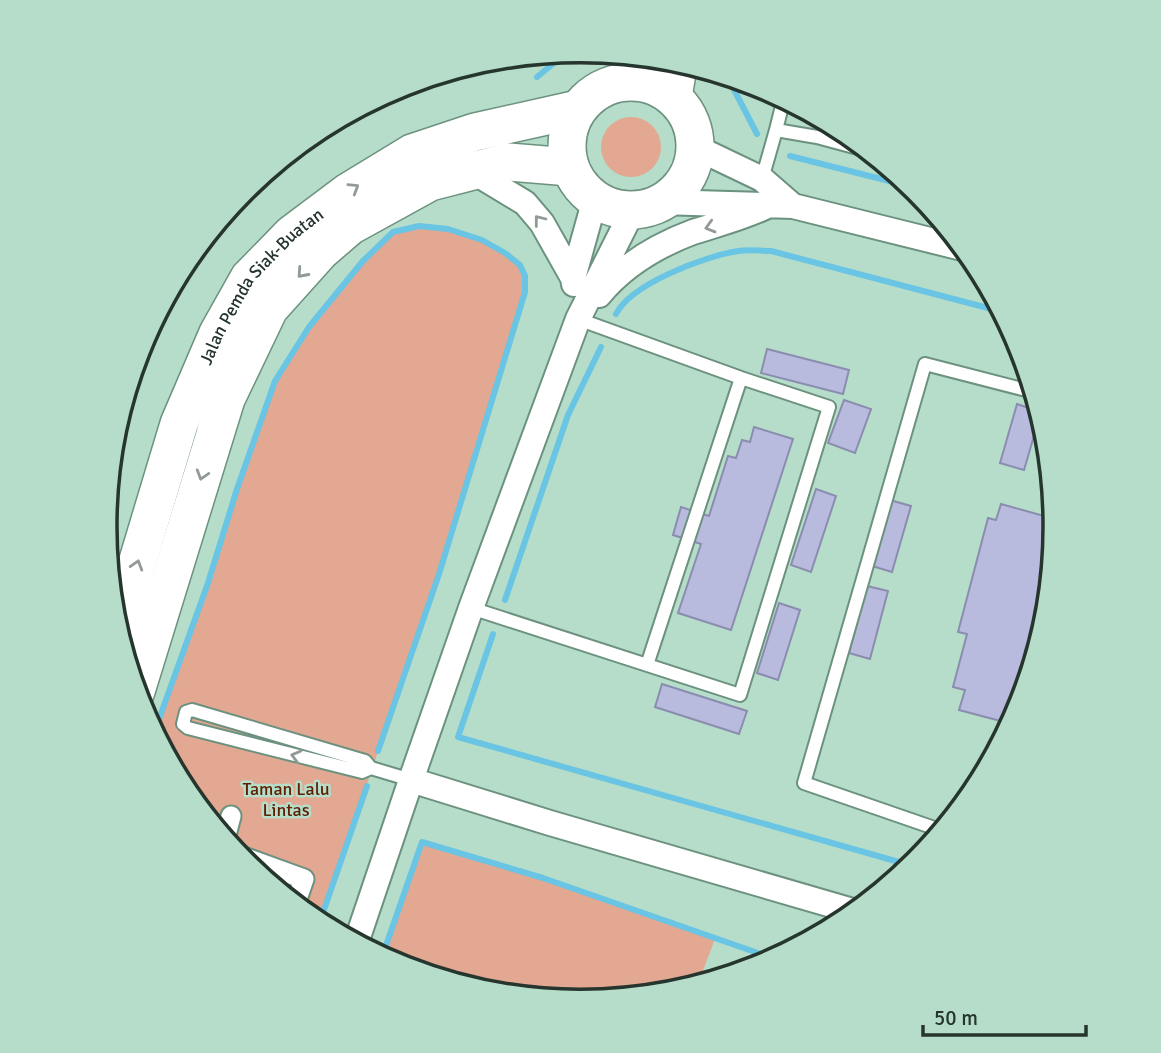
<svg xmlns="http://www.w3.org/2000/svg" width="1161" height="1053" font-family="Signika,sans-serif">
<style>
.green{fill:#e3a891}
.lines{fill:none;stroke-linecap:round;stroke-linejoin:round}
.stream{stroke:#6ac4e3;stroke-width:6}
.building{fill:#b8bade;stroke:#8b8daf;stroke-width:2}
.service-casing{stroke:#6c927f;stroke-width:16}
.pedestrian-casing{stroke:#6c927f;stroke-width:23}
.minor-casing{stroke:#6c927f;stroke-width:28}
.secondary-casing{stroke:#6c927f;stroke-width:40}
.service{stroke:#fff;stroke-width:12}
.pedestrian{stroke:#fff;stroke-width:19}
.minor{stroke:#fff;stroke-width:24}
.secondary{stroke:#fff;stroke-width:37}
.oneway{stroke:#929a96}
.labels{text-anchor:middle;dominant-baseline:central;stroke-width:5;stroke-linejoin:round;paint-order:stroke}
.street-label{font-size:18px;fill:#26362e;stroke:#b5ddc9}
.park-label{font-size:18px;fill:#5e1e00;stroke:#b5ddc9}
.rim{fill:none;stroke:#26362e;stroke-width:3.5}
</style>
<rect width="100%" height="100%" fill="#b5ddc9"/>
<path class="green" d="M601 147a30 30 0 1 1 60 0a30 30 0 1 1-60 0Z
M419,226C447,229 503,241 520,265C526,273 525,283 525,292L439,574L319,924L244,863L185,790L154,733L208,583L237,489L275,381L309,327L363,261L393,232Z
M422,842L543,878L715,939L697,986L673,993L580,1002L487,993L398,966L382,957Z"/>
<g class="lines">
<path class="stream" d="M727,76L757,134
M537,77L567,52
M790,156L913,187
M616,314C631,284 705,256 738,251C749,249 760,251 771,251L1003,312
M505,600L568,415L601,347
M493,634L458,737L913,866
M154,733L208,583L237,489L275,381L309,327L363,261L393,232L419,226L448,229L482,240L505,253L520,265L525,276V292L439,574L378,751
M319,924L367,786
M382,957L422,842L543,878L775,959"/>
</g>
<path class="building" d="M800,107L841,129L798,117Z
M767,349L849,370L843,394L761,373Z
M844,400L871,409L855,453L828,443Z
M1017,404L1041,412L1024,470L1000,463Z
M754,427L793,439L731,630L678,613L701,544L673,535L681,507L709,516L728,456L736,458L742,440L750,442Z
M816,489L836,496L811,572L791,565Z
M890,500L911,506L892,572L872,566Z
M1001,504L1055,519L1056,527L1047,620L1020,709L1012,724L959,710L965,690L953,687L967,634L958,632L988,518L996,520Z
M867,586L888,591L870,659L849,653Z
M779,603L800,610L778,680L757,673Z
M662,684L747,711L739,734L655,707Z"/>
<g class="lines">
<g class="service-casing">
<path id="service" d="M776,130L784,98
M762,179L776,130L817,137L869,151
M471,608L740,695L829,407L741,378L578,319
M647,665L741,378
M371,768L362,772L188,728L183,724L186,712L192,710L365,761L371,768L411,780
M943,831L804,783L925,364L1034,392"/>
</g>
<g class="pedestrian-casing">
<path id="pedestrian" d="M225,839L231,816
M238,855L304,879L295,905"/>
</g>
<g class="minor-casing">
<path id="minor" d="M695,147L762,179L793,206
M472,171L525,203L542,223L573,278
M661,202L793,206L966,249
M633,210L578,319L471,608L411,780L550,823L856,912
M574,284L573,278L595,199
M599,295C623,266 658,245 693,232C718,224 742,218 765,207
M356,943L411,780"/>
</g>
<g class="secondary-casing">
<g id="secondary">
<circle cx="631" cy="146" r="64"/>
<path d="M673,97L679,61"/>
<path id="s1" d="M117,630L179,424L218,333L249,278L292,234L348,192L412,153L475,132L578,109"/>
<path d="M136,691L226,399L269,309L321,251L350,226L430,182L508,162L570,167"/>
</g>
</g>
<use href="#service" class="service"/>
<use href="#pedestrian" class="pedestrian"/>
<use href="#minor" class="minor"/>
<use href="#secondary" class="secondary"/>
</g>
<defs><path id="oneway-chevron" d="M-2-3.5L2.5 0L-2 3.5" fill="none" stroke-width="1.6" stroke-linecap="round" stroke-linejoin="round" transform="scale(1.75)"/></defs>
<g class="oneway">
<use href="#oneway-chevron" transform="translate(354 188) rotate(-32)"/>
<use href="#oneway-chevron" transform="translate(539 220) rotate(-128)"/>
<use href="#oneway-chevron" transform="translate(710 227) rotate(164)"/>
<use href="#oneway-chevron" transform="translate(302 273) rotate(132)"/>
<use href="#oneway-chevron" transform="translate(202 475) rotate(107)"/>
<use href="#oneway-chevron" transform="translate(137 565) rotate(-73)"/>
<use href="#oneway-chevron" transform="translate(296 756) rotate(-165)"/>
</g>
<g class="labels">
<g class="street-label">
<text stroke="none"><textPath href="#s1" startOffset="378">Jalan Pemda Siak-Buatan</textPath></text>
</g>
<g class="park-label">
<text x="286" y="789">Taman Lalu<tspan x="286" dy="21">Lintas</tspan></text>
</g>
</g>
<path d="M0 0H1161V1053H0ZM117 526a463 463 0 1 1 926 0a463 463 0 1 1-926 0Z" fill="#b5ddc9" fill-rule="evenodd"/>
<path class="rim" d="M117 526a463 463 0 1 1 926 0a463 463 0 1 1-926 0Z"/>
<path d="M923 1025v10h163v-10" fill="none" stroke="#26362e" stroke-width="3.5"/>
<text x="934" y="1025" font-size="21" fill="#26362e" stroke="#b5ddc9" stroke-width="5" paint-order="stroke">50 m</text>
</svg>
